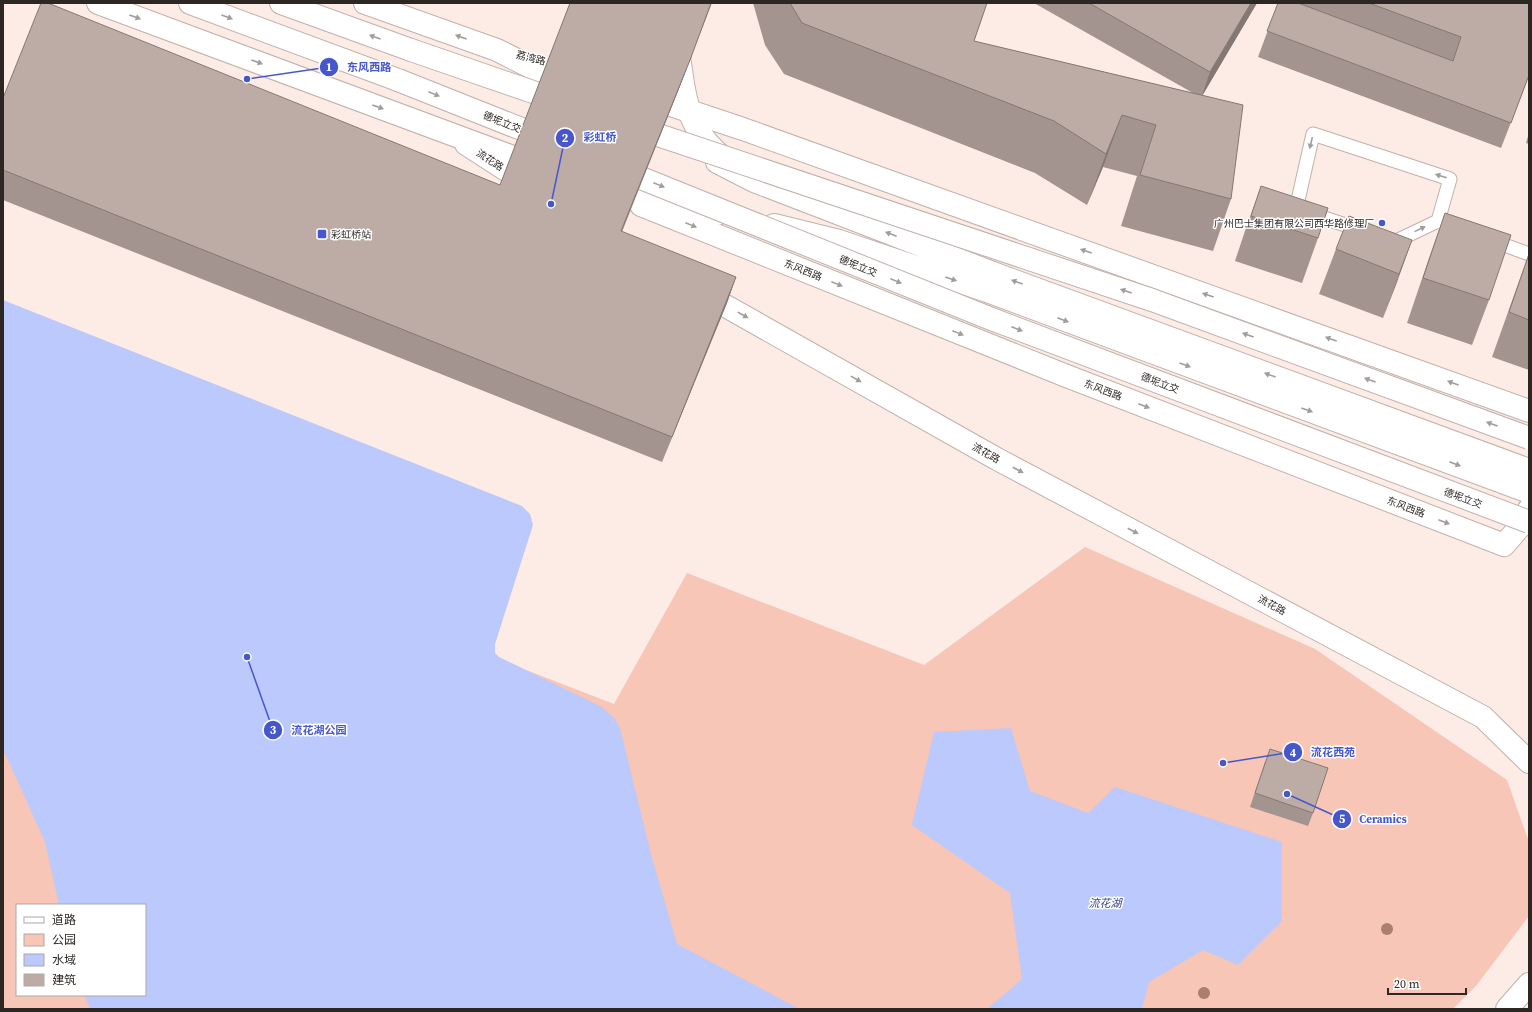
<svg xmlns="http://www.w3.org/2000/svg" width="1532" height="1012" font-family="'Source Serif 4','Noto Sans SC',serif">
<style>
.green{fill:#f7c6b6;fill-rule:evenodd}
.water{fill:#bbc9fd}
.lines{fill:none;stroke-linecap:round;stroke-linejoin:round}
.service-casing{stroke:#c2b1ab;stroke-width:15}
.minor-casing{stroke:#c2b1ab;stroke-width:24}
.tertiary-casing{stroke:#c2b1ab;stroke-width:24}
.secondary-casing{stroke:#c2b1ab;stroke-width:24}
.primary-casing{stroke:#c2b1ab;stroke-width:24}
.trunk-casing{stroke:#c2b1ab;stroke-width:24}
.service{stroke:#fff;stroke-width:13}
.minor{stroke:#fff;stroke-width:22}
.tertiary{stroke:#fff;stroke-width:22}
.secondary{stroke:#fff;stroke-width:22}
.primary{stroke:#fff;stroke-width:22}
.trunk{stroke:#fff;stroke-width:22}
.trunk-bridge-casing{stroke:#c2b1ab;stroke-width:24;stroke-linecap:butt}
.trunk-bridge{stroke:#fff;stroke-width:22}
.tree{fill:#aa7f6f}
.wall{fill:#a3948f}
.shaded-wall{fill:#847874}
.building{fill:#bdaca6;stroke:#847874}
.oneway{fill:#a09e9c}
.poi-dot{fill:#4657cc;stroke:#fff;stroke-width:1.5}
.labels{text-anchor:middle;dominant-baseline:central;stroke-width:3;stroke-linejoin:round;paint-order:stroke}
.street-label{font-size:10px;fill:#2d2724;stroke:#fff}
.poi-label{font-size:10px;fill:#2d2724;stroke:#fff;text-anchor:end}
.water-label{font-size:11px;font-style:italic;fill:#36448d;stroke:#fff}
.leader{fill:none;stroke:#4657cc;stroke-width:1.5}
.callout-dot{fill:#4657cc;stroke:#fff;stroke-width:1.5}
.mark-label{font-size:12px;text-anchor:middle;font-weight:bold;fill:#fff}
.callout-label{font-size:11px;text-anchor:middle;font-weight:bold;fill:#4657cc;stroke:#fff;stroke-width:3;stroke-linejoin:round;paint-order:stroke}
</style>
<rect width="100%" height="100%" fill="#fdebe5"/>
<path class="green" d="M3,303L461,645L614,704L687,573L924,665L1085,547L1315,649L1507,780L1529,842V916L1476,986L1453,1009H3ZM17,905H145V995H17Z"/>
<path class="water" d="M3,300L522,506L530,514L533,525L495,644V653L499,657L602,707L615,719L620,728L652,858L677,944L800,1009H90L85,995H145V905H59L45,842L3,749Z
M1011,728L1030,791L1088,813L1115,787L1282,842V921L1238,965L1203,950L1149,982L1142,1009H987L1022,979L1010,893L912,825L934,732Z"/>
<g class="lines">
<g class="service-casing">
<path id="service" d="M1361,230L1296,209L1313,134L1450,179L1438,221
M1389,239L1396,241L1438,221L1458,228
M1491,240L1529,254"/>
</g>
<g class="minor-casing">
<path id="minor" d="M644,96L743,129L1529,411
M641,205L1064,375L1504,545L1524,522L1529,509"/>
</g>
<g class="tertiary-casing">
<path id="tertiary" d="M1507,1009L1529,984"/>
</g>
<g class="secondary-casing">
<path id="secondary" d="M685,3C683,12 680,21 678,30C676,42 679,57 681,70C686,109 693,135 726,160
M466,144L531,186
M699,291L997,459L1483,717L1529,762"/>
</g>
<g class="primary-casing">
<path id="primary" d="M98,3L540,167
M365,3L497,50L570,87
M717,162L754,181L993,273L1529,470
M606,191L615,195L717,214
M774,225L839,241L987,291L1529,492"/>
</g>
<g class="trunk-casing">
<path id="trunk" d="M190,3L398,80
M281,3L411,50"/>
</g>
<use href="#service" class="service"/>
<use href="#minor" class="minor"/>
<use href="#tertiary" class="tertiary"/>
<use href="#secondary" class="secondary"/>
<use href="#primary" class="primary"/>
<use href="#trunk" class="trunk"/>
<g class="trunk-bridge-casing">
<path id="trunk-bridge" d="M411,50L565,103
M398,80L549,140
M631,126L1152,300L1529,438
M616,168L989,318L1529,522"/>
</g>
<use href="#trunk-bridge" class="trunk-bridge"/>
</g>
<g class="tree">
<circle cx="1387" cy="929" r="6"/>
<circle cx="1204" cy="993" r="6"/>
</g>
<path class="wall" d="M570,3H712L680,86L622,232L736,277L727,303L662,462L3,200V98L500,185Z
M753,3H987L974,41L1193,93L1034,3H1257L1202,95L1231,199L1213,251L1121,226L1137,176L1103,167L1087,205L1035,173L784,74L765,45Z
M1278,3L1300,4V3H1529V76L1501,148L1258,57Z
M1529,133V144L1526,143Z
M1261,186L1318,238L1302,283L1235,261L1245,231Z
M1445,213L1489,300L1472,345L1407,323L1429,258Z
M1412,240L1383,318L1319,294L1336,249Z
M1529,253V370L1492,357Z
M1265,762L1313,813L1308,826L1250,807Z"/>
<path class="shaded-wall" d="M711,3L680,86L611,257L621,231Z
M1251,3H1257L1201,98L1210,72Z
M1122,115L1103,167L1087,205L1106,154Z
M1412,240L1396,285L1383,318L1399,274Z
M736,277L727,303L662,462Z"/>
<path class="building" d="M41,3H48L500,185L570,3H711L690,60L621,231L736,277L672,437L3,170V98Z
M790,3H987L974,41L1243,105L1231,199L1140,175L1156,125L1122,115L1106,154L1054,121L802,23Z
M1089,3H1251L1210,72Z
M1278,3H1298L1453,61L1461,37L1369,3H1529V75L1511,123L1267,31Z
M1261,186L1328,208L1318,238L1251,216Z
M1445,213L1511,235L1489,300L1423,278Z
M1349,216L1412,240L1399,274L1336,249Z
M1529,254V320L1509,312Z
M1270,749L1328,768L1313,813L1255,793Z"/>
<defs><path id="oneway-solid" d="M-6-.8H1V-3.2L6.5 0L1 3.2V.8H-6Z"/></defs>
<g class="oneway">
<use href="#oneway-solid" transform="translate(135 17) rotate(20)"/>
<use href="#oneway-solid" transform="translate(227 17) rotate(20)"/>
<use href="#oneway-solid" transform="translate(375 37) rotate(-160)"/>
<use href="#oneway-solid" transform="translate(461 37) rotate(-160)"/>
<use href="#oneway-solid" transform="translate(257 62) rotate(20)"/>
<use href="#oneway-solid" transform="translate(434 94) rotate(22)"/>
<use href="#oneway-solid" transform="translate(378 107) rotate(20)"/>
<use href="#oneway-solid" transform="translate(1311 143) rotate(103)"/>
<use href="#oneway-solid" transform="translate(1441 176) rotate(-162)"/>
<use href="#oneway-solid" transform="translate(659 185) rotate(22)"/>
<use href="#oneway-solid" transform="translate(691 225) rotate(22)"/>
<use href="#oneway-solid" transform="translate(1420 229) rotate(-26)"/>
<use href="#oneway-solid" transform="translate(891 234) rotate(-159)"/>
<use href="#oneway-solid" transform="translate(1086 251) rotate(-161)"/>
<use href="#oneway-solid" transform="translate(951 279) rotate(19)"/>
<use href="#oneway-solid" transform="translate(896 281) rotate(22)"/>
<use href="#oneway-solid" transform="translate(1017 282) rotate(-160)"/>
<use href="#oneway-solid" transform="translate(837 284) rotate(22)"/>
<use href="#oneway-solid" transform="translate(1126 291) rotate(-161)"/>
<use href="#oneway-solid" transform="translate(1208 295) rotate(-161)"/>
<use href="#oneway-solid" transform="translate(743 315) rotate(29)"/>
<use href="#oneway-solid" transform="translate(1063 320) rotate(21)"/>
<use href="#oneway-solid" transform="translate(1017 329) rotate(21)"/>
<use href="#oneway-solid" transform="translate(958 333) rotate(22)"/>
<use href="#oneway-solid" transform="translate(1248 335) rotate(-160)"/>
<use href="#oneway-solid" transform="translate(1331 339) rotate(-160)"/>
<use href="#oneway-solid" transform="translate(1185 365) rotate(20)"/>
<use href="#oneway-solid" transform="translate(1270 375) rotate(-160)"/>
<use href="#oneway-solid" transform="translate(856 379) rotate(29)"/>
<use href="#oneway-solid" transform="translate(1370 380) rotate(-160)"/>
<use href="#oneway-solid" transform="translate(1453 383) rotate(-160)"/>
<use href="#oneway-solid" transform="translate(1144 406) rotate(21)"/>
<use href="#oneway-solid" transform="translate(1307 410) rotate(20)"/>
<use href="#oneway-solid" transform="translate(1492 424) rotate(-160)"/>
<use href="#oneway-solid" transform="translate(1455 464) rotate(21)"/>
<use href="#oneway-solid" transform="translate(1018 470) rotate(28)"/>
<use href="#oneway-solid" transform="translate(1444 522) rotate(21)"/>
<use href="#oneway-solid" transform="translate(1133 531) rotate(28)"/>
</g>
<g class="poi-dot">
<circle cx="1382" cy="223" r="4"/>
<rect x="317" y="229" width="10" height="10" rx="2"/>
</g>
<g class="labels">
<g class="street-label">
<text transform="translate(531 58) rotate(14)">荔湾路</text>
<text transform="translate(502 122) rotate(22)">德坭立交</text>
<text transform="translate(490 160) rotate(33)">流花路</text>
<text transform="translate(858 266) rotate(22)">德坭立交</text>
<text transform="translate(803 270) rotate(22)">东风西路</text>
<text transform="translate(1160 383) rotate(21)">德坭立交</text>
<text transform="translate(1103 390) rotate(21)">东风西路</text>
<text transform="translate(986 453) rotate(29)">流花路</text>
<text transform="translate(1463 498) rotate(20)">德坭立交</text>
<text transform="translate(1406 507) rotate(21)">东风西路</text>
<text transform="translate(1272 605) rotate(28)">流花路</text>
</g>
<g class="poi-label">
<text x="1374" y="223">广州巴士集团有限公司西华路修理厂</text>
<text x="331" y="234" text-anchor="start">彩虹桥站</text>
</g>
<g class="water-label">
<text x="1105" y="903">流花湖</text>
</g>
</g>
<path class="leader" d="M247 79L329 67M551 204L565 138M247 657L273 730M1223 763L1293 752M1287 794L1342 819"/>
<g class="callout-dot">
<circle cx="247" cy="79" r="4"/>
<circle cx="551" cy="204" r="4"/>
<circle cx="247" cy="657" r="4"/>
<circle cx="1223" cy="763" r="4"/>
<circle cx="1287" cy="794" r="4"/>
<circle cx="329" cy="67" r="10"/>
<circle cx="565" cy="138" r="10"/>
<circle cx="273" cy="730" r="10"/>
<circle cx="1293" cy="752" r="10"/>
<circle cx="1342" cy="819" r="10"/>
</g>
<g class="mark-label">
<text x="329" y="71">1</text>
<text x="565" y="142">2</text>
<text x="273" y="734">3</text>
<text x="1293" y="757">4</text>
<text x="1342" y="823">5</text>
</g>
<g class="callout-label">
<text x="369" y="71">东风西路</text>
<text x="600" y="141">彩虹桥</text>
<text x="319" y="734">流花湖公园</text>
<text x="1333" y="756">流花西苑</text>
<text x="1383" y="823">Ceramics</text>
</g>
<rect width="1532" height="1012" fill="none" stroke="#2d2724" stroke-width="8"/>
<rect x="16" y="904" width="130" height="92" fill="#ffffff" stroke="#aba9a7"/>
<rect x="24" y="917" width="20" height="6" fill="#ffffff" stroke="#aba9a7"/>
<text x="52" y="924" font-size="12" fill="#2d2724">道路</text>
<rect x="24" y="934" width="20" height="12" fill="#f7c6b6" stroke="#aba9a7"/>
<text x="52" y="944" font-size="12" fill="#2d2724">公园</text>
<rect x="24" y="954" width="20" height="12" fill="#bbc9fd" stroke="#aba9a7"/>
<text x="52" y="964" font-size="12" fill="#2d2724">水域</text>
<rect x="24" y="974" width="20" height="12" fill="#bdaca6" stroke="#aba9a7"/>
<text x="52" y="984" font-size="12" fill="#2d2724">建筑</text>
<path d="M1388 988v6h78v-6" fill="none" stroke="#2d2724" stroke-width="2"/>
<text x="1394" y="988" font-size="12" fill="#2d2724" stroke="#ffffff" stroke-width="3" paint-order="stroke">20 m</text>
</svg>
